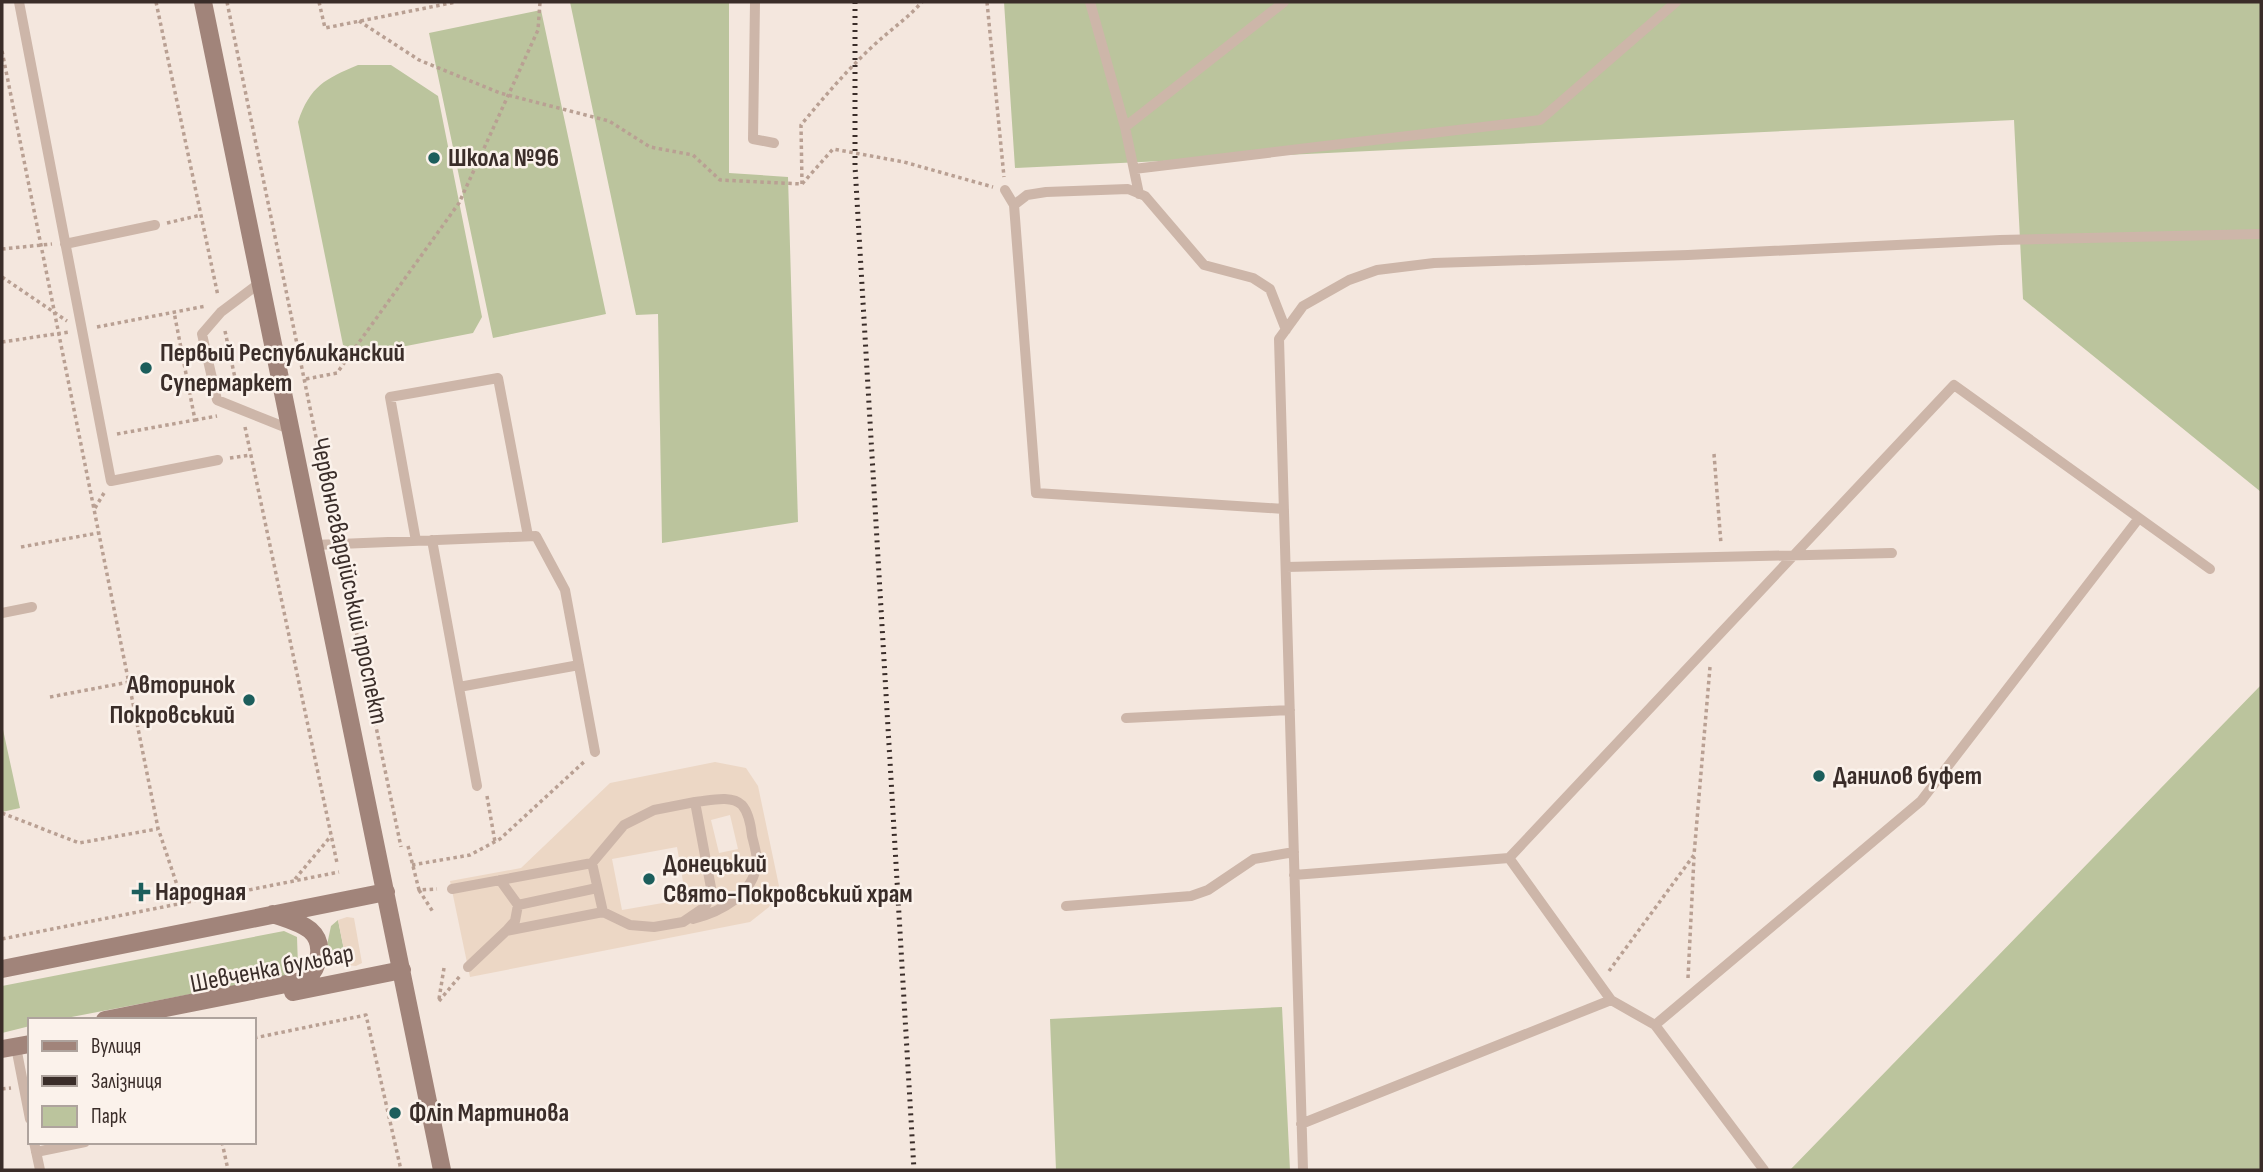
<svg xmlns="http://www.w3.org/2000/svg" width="2263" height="1172" font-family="'Sofia Sans Condensed',sans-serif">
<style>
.green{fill:#bbc49d}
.plaza{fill:#ecd7c5;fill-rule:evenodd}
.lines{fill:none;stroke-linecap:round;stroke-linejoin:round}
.path{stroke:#b9a093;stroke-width:3.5;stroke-dasharray:3.5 3.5;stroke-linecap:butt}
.service{stroke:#cdb6a9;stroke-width:10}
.secondary{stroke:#a1847a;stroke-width:18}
.rail{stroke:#3a2d29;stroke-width:5;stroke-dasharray:2 5;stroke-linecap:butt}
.poi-dot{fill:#1c5e5c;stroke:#fbf2eb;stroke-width:2.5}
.labels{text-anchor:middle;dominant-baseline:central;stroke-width:5;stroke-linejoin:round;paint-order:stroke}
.poi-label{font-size:26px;font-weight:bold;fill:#3a2d29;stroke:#fbf2eb;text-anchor:start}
.street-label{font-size:26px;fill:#3a2d29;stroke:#fbf2eb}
</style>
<rect width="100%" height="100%" fill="#f4e7de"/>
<path class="green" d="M570,2H729V173L788,177L798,522L662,543L658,314L636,315Z
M1004,2H2261V492L2023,299L2014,120L1015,168Z
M541,10L606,314L493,338L429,33Z
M358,65H391L438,96L482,317L473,333L360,355L343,345L298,122C310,86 325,79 358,65Z
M2261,685V1170H1790Z
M2,725L20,808L2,812Z
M338,920L347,965L337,961L327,945L331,926Z
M284,931L297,937L298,967L284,976L56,1020H30V1026L2,1033V986Z
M1282,1007L1290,1170H1056L1050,1019Z"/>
<path class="plaza" d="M715,762L746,768L758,786L779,886L769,907L750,922L470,977L450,881L521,868L610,783ZM730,815L738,849L719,853L711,820ZM677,847L686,899L622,910L612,859Z
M347,917L354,918L362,963L356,966L347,965L338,920Z"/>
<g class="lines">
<path class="path" d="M156,2L218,296
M227,2L335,530
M319,2L325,28L456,2
M987,2L1004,177
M359,21L419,60L500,93L609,121L650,147L693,155L720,180L802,184L833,149L904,162L993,187
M2,51L158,828L183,903
M802,184L801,125C824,97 847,70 874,45C890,30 907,19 922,2
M167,223L201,215
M2,249L52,244
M2,277L67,321
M97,327L206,306
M225,331L238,392
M2,342L69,332
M306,379L337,373L459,203L538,30L540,2
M195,420L217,416
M245,427L337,863
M117,434L195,420L174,312
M1714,454L1721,544
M230,458L250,455
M95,508L104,493
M21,547L98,533
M341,558L401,847
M50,697L129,682
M487,796L495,842
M2,813L79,843L157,829
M408,846L419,890L437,889
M412,865L470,855L500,839L585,761
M295,879L331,836
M419,890L433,912
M2,939L339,872
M1609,971L1694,855L1710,667
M1688,978L1694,857
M439,999L444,968
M439,1001L460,976
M254,1038L366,1015L401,1170
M2,1089L11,1088
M222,1142L228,1170"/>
<path class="service" d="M19,2L111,481L218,460
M755,2L753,139L774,143
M1090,2L1125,127L1139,194
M1125,127L1284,2
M1134,169L1540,120L1676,2
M1005,190L1014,205
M65,244L155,225
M261,282L221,312L202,334L217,400L292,430
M1284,509L1036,493L1014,205L1027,195L1046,192L1128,189L1145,196L1204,265L1253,278L1270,289L1286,330
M432,540L477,786
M416,541L390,397L498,378L528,536
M315,545L536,536L565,590L595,752
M1286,567L1892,553
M2,613L32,607
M459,687L579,665
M1126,718L1290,710
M1509,858L1954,385L2210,569
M592,863L603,912
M1294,875L1509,858L1611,1000L1655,1025L1921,801L2139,518
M500,880L518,905L515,921L506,931
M452,889L592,863L624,825L654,810L695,802L712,893L705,907L683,922L654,927L630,925L603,912L506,931L468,967
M518,905L597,888
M1066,906L1191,896L1208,890L1254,859L1294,852
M693,919C720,912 754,895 757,862C757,854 754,844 752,836C751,826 749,813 742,805C731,794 708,801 695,802
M1655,1025L1764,1170
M16,1047L30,1119
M1301,1124L1611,1000
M34,1142L40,1170
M36,1152L85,1142
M1303,1170L1279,339L1303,306L1349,280L1377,270L1434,263L1688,255L2000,240L2261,234"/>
<path class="secondary" d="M203,2L442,1170
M2,969L386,892
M293,992L402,970
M105,1020L306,980C319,967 326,944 310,930C300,922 284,918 273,914
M2,1049L30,1044"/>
<path class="rail" d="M855,2V166L914,1170"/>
</g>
<g class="poi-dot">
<circle cx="434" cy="158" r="7"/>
<circle cx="146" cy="368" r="7"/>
<circle cx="249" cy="700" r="7"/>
<circle cx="1819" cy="776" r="7"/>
<circle cx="649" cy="879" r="7"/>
<path d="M137.5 881.5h7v7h7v7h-7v7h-7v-7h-7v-7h7z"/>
<circle cx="395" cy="1113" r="7"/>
</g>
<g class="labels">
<g class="poi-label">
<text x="448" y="158">Школа №96</text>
<text x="160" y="353">Первый Республиканский<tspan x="160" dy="30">Супермаркет</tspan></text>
<text x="235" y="685" text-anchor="end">Авторинок<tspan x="235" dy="30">Покровський</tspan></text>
<text x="1833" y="776">Данилов буфет</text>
<text x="663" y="864">Донецький<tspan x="663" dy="30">Свято-Покровський храм</tspan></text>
<text x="155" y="892">Народная</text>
<text x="409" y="1113">Фліп Мартинова</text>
</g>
<g class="street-label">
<text transform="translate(349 581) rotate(78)">Червоногвардійський проспект</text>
<text transform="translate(272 969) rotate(-11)">Шевченка бульвар</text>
</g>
</g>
<rect width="2263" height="1172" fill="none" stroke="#3a2d29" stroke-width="7"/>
<rect x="28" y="1018" width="228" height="126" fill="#fbf2eb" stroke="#aea39d" stroke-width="2"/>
<rect x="42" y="1041" width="35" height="10" fill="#a1847a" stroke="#aea39d" stroke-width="2"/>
<text x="91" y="1053" font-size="21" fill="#3a2d29">Вулиця</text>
<rect x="42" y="1076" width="35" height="10" fill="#3a2d29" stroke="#aea39d" stroke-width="2"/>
<text x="91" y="1088" font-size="21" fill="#3a2d29">Залізниця</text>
<rect x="42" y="1106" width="35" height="21" fill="#bbc49d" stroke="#aea39d" stroke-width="2"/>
<text x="91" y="1123" font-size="21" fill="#3a2d29">Парк</text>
</svg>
